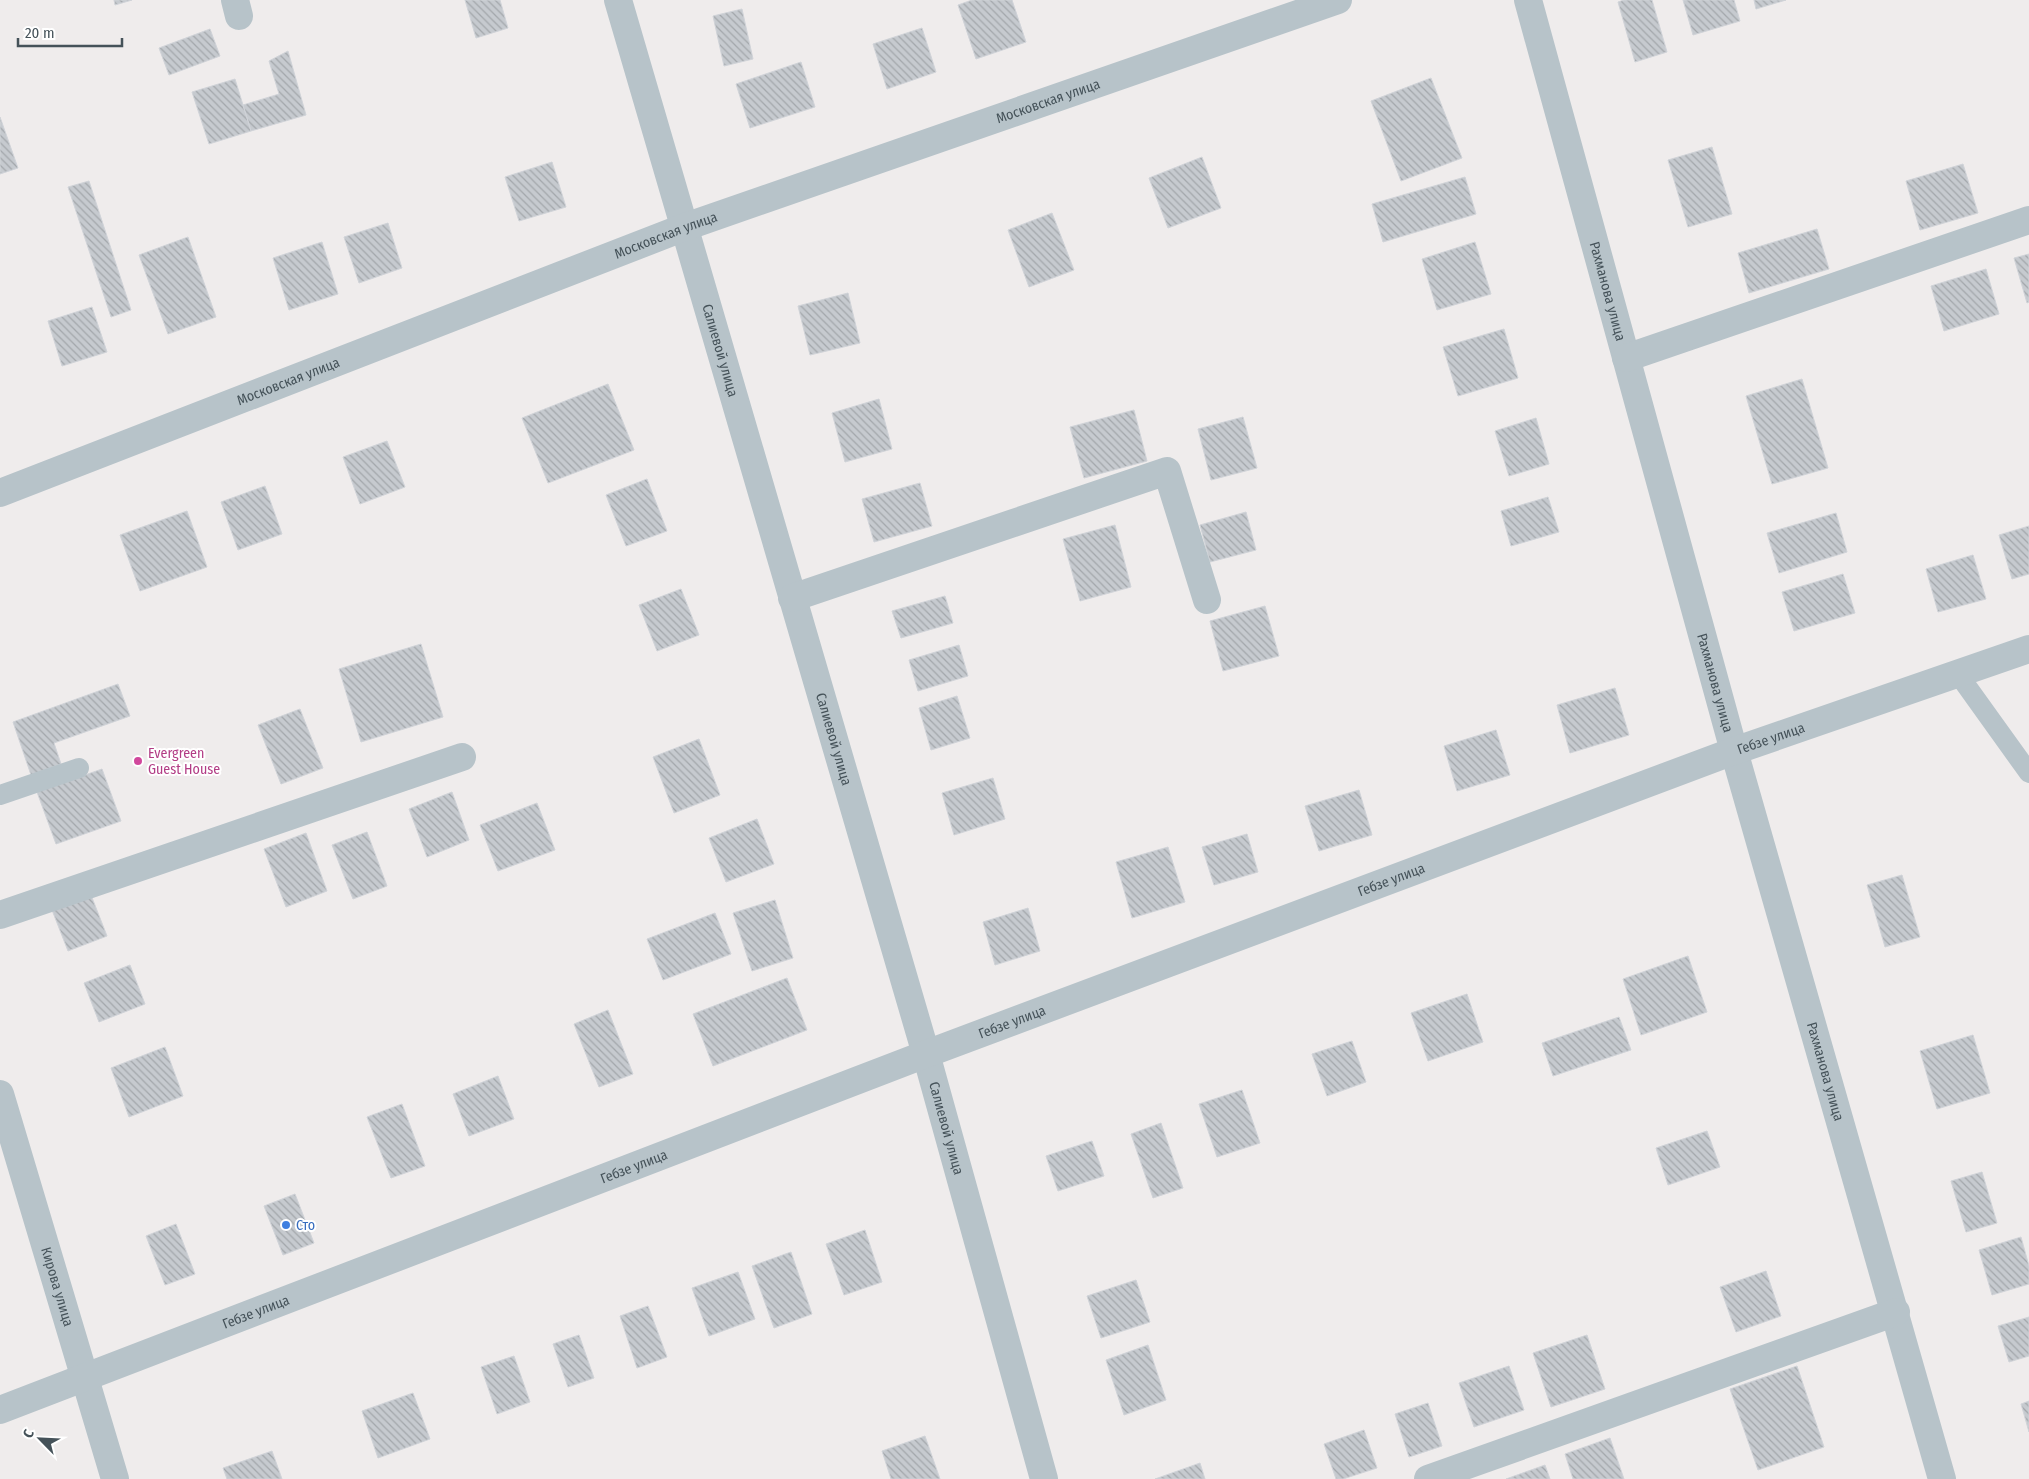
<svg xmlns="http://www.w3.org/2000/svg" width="2029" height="1479" font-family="'Fira Sans Condensed',sans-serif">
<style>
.building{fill:url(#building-back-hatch);stroke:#d0d3d8}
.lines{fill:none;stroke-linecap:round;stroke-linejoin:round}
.lane{stroke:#b7c3c9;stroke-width:20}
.street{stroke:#b7c3c9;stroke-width:28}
.hotel-dot{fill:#d1479c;stroke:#fff;stroke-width:2}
.shop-dot{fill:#3f7fe0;stroke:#fff;stroke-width:2}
.labels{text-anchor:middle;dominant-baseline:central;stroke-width:4;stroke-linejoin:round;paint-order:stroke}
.street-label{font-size:14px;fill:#455259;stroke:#fff}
.hotel-label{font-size:14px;fill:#b23c85;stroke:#fff;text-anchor:start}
.shop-label{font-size:14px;fill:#366cbe;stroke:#fff;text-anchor:start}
</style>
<defs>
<pattern id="building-back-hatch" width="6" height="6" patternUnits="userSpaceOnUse" patternTransform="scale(1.25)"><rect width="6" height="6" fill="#c6cacf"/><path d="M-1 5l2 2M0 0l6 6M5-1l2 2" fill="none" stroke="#a3a7ab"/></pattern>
</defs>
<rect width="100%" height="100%" fill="#efecec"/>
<path class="building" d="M114,0H132L115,5Z
M465,0H500L508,28L476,38Z
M972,0H1012L1026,42L976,59L958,5Z
M1624,0H1652L1667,52L1635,62L1618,2Z
M1683,0H1734L1740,21L1693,35Z
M1754,0H1786L1756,9Z
M742,9L753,59L724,66L713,16Z
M922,28L936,72L887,89L873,44Z
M210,29L220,56L169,75L159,48Z
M288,51L306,115L251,131L243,105L279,94L269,61Z
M801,62L815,107L750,128L736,84Z
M1431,78L1462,158L1401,181L1371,101Z
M235,79L251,131L209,144L192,92Z
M0,117L18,168L0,174Z
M1712,147L1732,214L1688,227L1668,160Z
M1202,157L1221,208L1168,228L1149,178Z
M552,162L566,207L519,221L505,177Z
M1963,164L1978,213L1920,230L1906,181Z
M1465,177L1476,214L1383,242L1372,204Z
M89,181L131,310L111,317L68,187Z
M1052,213L1074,270L1029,287L1008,230Z
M388,223L402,268L359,283L344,237Z
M1817,229L1829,269L1749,293L1738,253Z
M188,237L216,317L168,334L139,255Z
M322,242L338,294L289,310L273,258Z
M1475,242L1491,294L1437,310L1422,259Z
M2029,254V302L2027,303L2014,258Z
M1986,269L1999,314L1944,331L1931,286Z
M848,293L860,343L810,355L798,306Z
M92,307L107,352L62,366L48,321Z
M1504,329L1518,378L1458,396L1443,347Z
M1802,379L1828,468L1772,484L1746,396Z
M608,384L634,450L548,483L522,418Z
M879,399L892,449L845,462L832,413Z
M1134,410L1147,461L1084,478L1070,427Z
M1243,417L1257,468L1211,480L1198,429Z
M1536,418L1549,464L1509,476L1495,431Z
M387,441L405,487L360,504L343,457Z
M647,479L667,531L626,546L606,495Z
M920,483L932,526L874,542L862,499Z
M265,486L282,534L238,550L221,502Z
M1548,497L1559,532L1511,546L1501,511Z
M187,511L207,567L140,591L120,535Z
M1246,512L1256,550L1210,562L1200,525Z
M1836,513L1847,552L1779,573L1767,533Z
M1115,525L1131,587L1080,601L1063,539Z
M2029,526V574L2012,579L1999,535Z
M1973,555L1986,599L1938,612L1926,569Z
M1843,574L1855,613L1794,631L1782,592Z
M681,589L699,635L657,651L639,605Z
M945,596L953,623L901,638L892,611Z
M1265,606L1279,656L1223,671L1210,621Z
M421,644L443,717L361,742L339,669Z
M959,645L968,676L918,691L909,660Z
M118,684L130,716L54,743L61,764L31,775L13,722Z
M1615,688L1629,735L1570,753L1557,705Z
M957,696L970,738L931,750L919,708Z
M300,709L323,768L281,784L258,725Z
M1496,730L1510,775L1457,791L1444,746Z
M699,739L720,795L674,813L653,757Z
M102,769L121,821L56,844L37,792Z
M993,778L1005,819L954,835L942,793Z
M1359,790L1372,835L1319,851L1305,806Z
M452,792L469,840L427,857L409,809Z
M537,803L555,850L498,871L480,825Z
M757,819L774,864L726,882L709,838Z
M367,832L387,886L353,899L332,845Z
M306,833L327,891L286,907L264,849Z
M1247,834L1258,872L1214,885L1202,847Z
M1168,847L1185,902L1132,918L1116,862Z
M1902,875L1920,937L1885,947L1867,885Z
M91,895L107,936L68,951L52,910Z
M775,900L793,958L752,971L733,913Z
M1028,908L1040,951L995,965L983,922Z
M715,913L731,954L663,980L647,939Z
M1688,956L1707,1012L1641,1035L1623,979Z
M130,965L145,1004L99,1022L84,983Z
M787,978L807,1030L713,1066L693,1014Z
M1467,994L1483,1042L1428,1061L1411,1013Z
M608,1010L633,1074L599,1087L574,1024Z
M1619,1017L1631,1050L1553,1076L1542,1043Z
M1973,1035L1990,1093L1937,1109L1920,1051Z
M1352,1041L1366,1082L1327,1096L1312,1054Z
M165,1047L183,1096L129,1117L111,1068Z
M498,1076L514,1119L469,1136L453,1094Z
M1242,1090L1260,1143L1217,1157L1199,1104Z
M402,1104L425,1166L391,1178L367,1117Z
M1161,1123L1183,1188L1153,1198L1131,1134Z
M1707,1131L1720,1167L1668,1185L1656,1148Z
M1092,1141L1104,1176L1058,1191L1046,1156Z
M1982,1172L1997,1223L1966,1232L1951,1181Z
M295,1194L314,1243L283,1255L264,1206Z
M176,1224L195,1274L165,1285L146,1236Z
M865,1230L882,1282L844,1295L826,1244Z
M2021,1237L2029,1266V1284L1992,1295L1979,1250Z
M791,1252L812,1314L774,1328L752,1266Z
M1766,1271L1781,1316L1736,1332L1720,1287Z
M738,1272L755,1319L709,1336L692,1288Z
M1136,1280L1150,1322L1101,1338L1087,1296Z
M648,1306L667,1357L637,1368L620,1316Z
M2029,1317V1356L2009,1362L1998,1326Z
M579,1335L594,1378L568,1387L553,1344Z
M1587,1335L1605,1389L1551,1407L1533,1353Z
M1148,1345L1166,1400L1124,1415L1106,1360Z
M514,1356L530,1402L497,1414L481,1367Z
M1509,1366L1524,1410L1474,1427L1459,1383Z
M1797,1366L1824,1447L1758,1470L1730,1389Z
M413,1393L430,1439L378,1458L362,1411Z
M2029,1401V1432L2021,1404Z
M1428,1403L1442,1446L1409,1457L1395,1414Z
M1364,1430L1377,1468L1343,1479H1336L1324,1444Z
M925,1436L940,1479H891L882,1451Z
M1610,1438L1624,1479H1573L1565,1454Z
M272,1451L282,1479H227L223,1468Z
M1200,1463L1205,1479H1155Z
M1545,1465L1550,1479H1506Z"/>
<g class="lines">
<path class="lane" d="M1958,674L2029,773
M0,795L79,768"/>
<g class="street">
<path d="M235,0L239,16"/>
<path id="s1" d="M618,0L926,1054L1044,1479"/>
<path id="s2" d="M1528,0L1734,751L1942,1479"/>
<path d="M1626,358L2029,220"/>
<path id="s3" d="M0,493L685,227L1338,0"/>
<path d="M792,598L1167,471L1207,600"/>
<path d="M0,915L462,757"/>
<path id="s4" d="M0,1094L115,1479"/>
<path id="s5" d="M0,1410L926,1054L1734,751L2029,649"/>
<path d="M1428,1479L1896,1312"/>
</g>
</g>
<circle class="hotel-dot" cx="138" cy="761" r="5"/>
<circle class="shop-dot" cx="286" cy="1225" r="5"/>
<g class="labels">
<g class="street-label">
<text stroke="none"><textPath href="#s3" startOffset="1119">Московская улица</textPath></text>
<text stroke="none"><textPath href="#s3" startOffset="714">Московская улица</textPath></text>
<text stroke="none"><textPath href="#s2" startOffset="302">Рахманова улица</textPath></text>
<text stroke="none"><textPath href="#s1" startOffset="365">Салиевой улица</textPath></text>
<text stroke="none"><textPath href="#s3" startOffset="309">Московская улица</textPath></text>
<text stroke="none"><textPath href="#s2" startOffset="708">Рахманова улица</textPath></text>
<text stroke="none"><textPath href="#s5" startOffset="1894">Гебзе улица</textPath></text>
<text stroke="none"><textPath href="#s1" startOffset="770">Салиевой улица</textPath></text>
<text stroke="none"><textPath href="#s5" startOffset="1489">Гебзе улица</textPath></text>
<text stroke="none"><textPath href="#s5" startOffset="1084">Гебзе улица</textPath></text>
<text stroke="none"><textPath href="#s2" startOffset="1112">Рахманова улица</textPath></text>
<text stroke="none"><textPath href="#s1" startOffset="1175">Салиевой улица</textPath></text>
<text stroke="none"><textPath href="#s5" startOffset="679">Гебзе улица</textPath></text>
<text stroke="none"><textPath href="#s4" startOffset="201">Кирова улица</textPath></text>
<text stroke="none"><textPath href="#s5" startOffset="274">Гебзе улица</textPath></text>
</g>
<g class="hotel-label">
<text x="148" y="753">Evergreen<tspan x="148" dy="16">Guest House</tspan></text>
</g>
<g class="shop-label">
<text x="296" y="1225">Сто</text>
</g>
</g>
<g transform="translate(40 1439) rotate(294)" stroke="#ffffff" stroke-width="4" paint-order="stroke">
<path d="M0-4L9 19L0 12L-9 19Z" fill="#455259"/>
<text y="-8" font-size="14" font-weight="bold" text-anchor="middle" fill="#455259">С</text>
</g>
<path d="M18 38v8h104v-8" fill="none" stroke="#455259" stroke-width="2.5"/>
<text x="25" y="38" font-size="15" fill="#455259" stroke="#ffffff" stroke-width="4" paint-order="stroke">20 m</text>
</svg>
